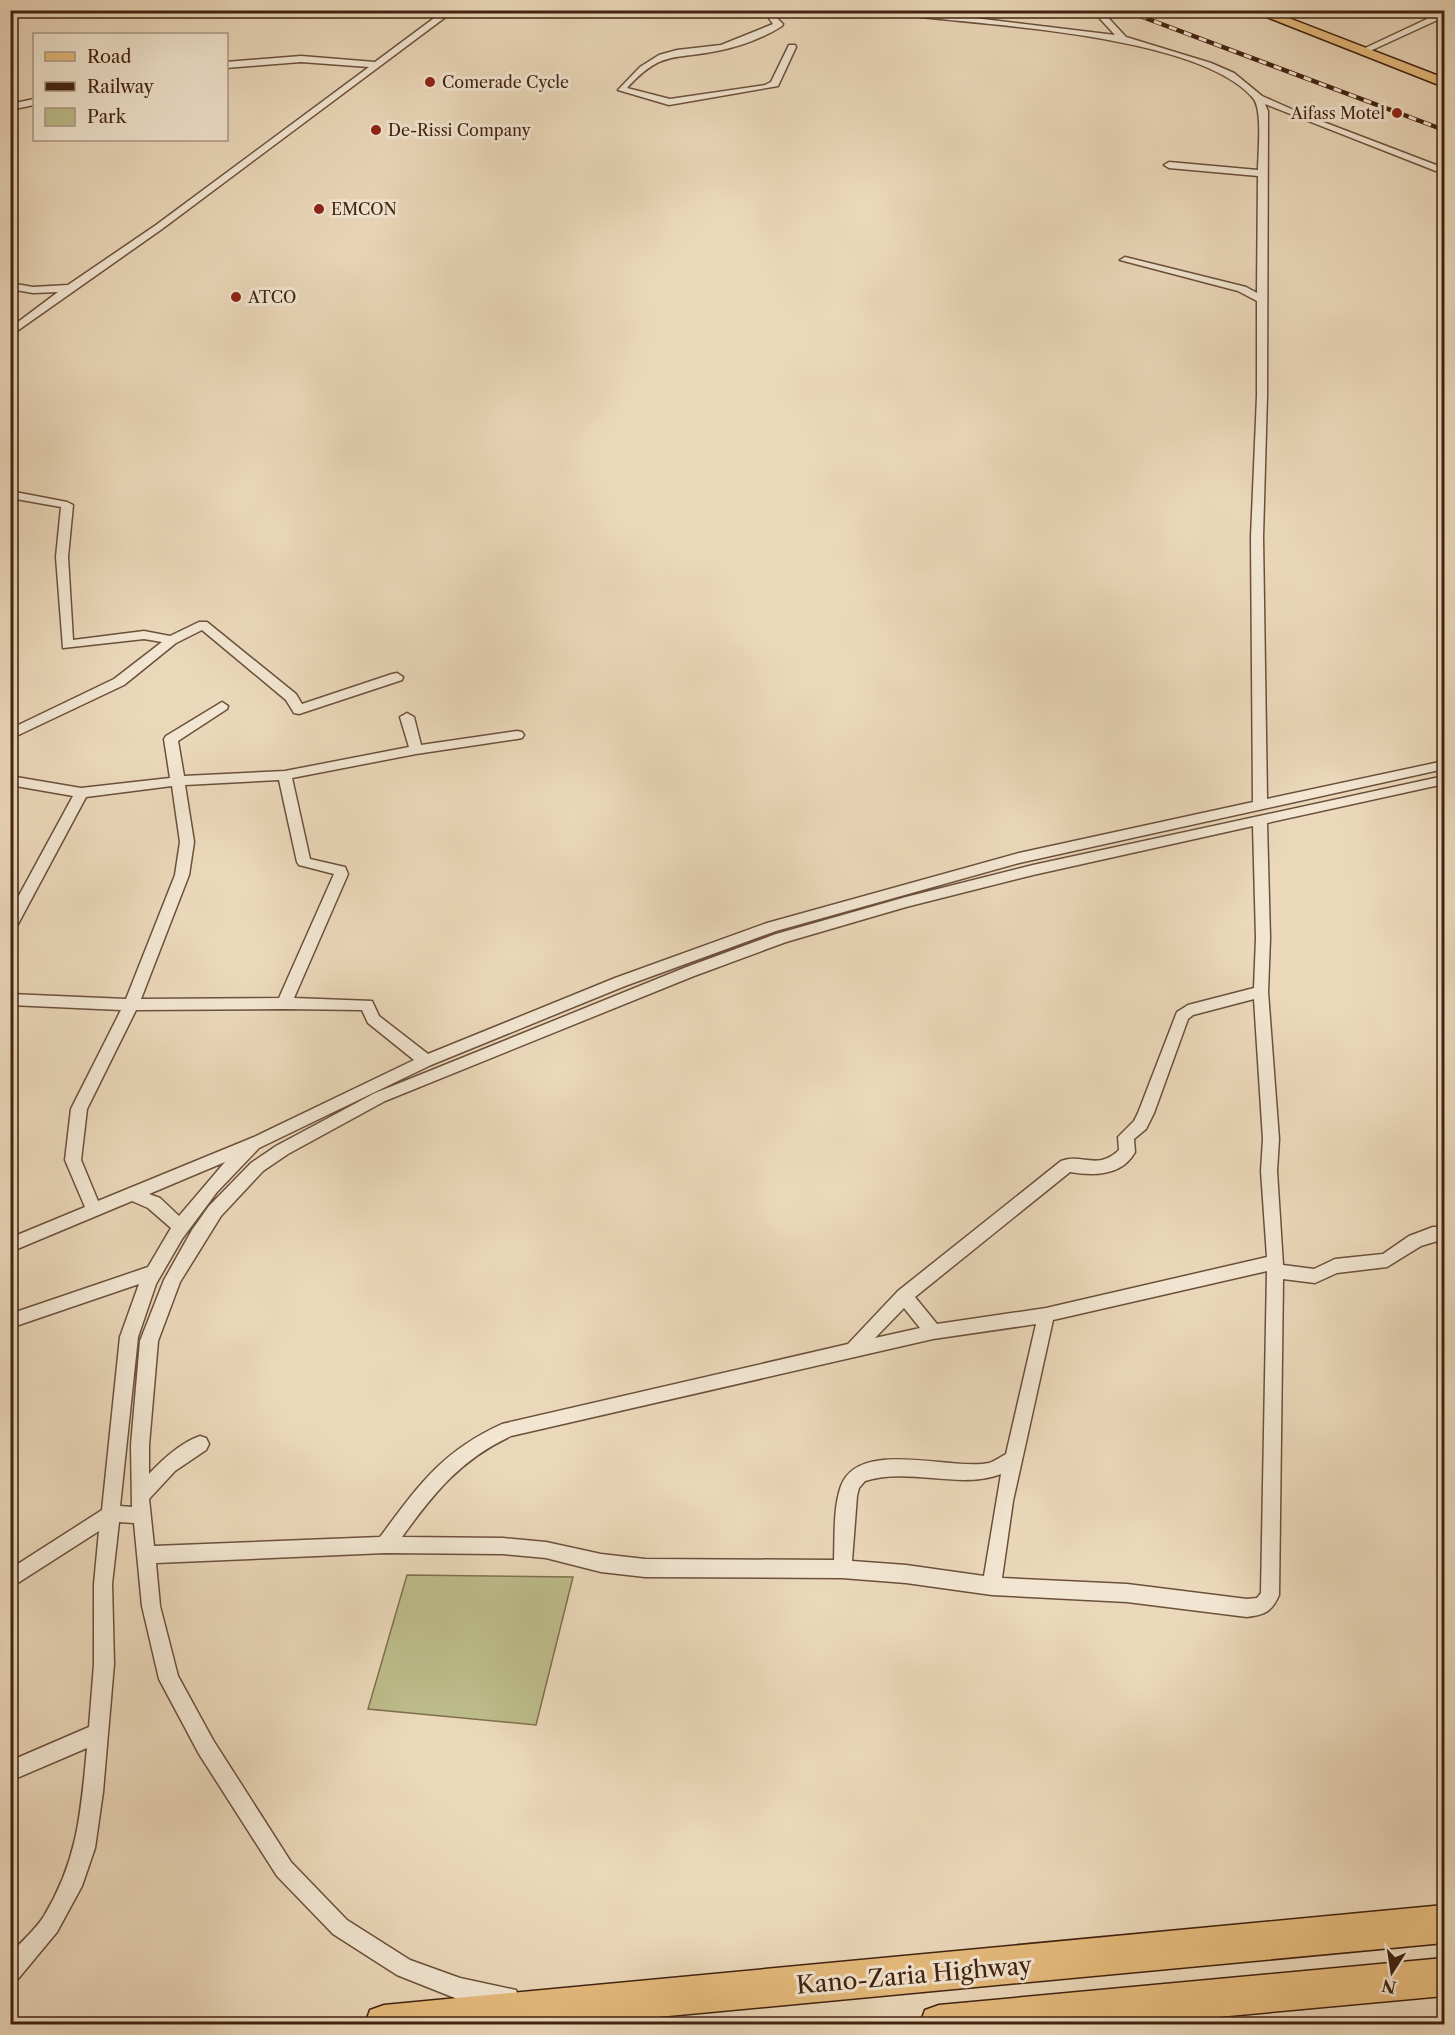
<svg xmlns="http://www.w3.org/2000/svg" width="1455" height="2035" font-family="'Libre Caslon Text',serif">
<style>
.green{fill:#bdbd8b;stroke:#80704e;stroke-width:1.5}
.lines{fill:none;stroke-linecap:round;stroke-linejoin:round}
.street-casing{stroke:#6c503b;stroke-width:3}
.primary-casing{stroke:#422211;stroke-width:3}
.highway-casing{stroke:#422211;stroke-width:3}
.street{fill:#f2e6d2;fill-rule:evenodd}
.primary{fill:#e6bc7d;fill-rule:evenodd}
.highway{fill:#e6bc7d;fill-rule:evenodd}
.rail-casing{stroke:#422211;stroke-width:4.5}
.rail{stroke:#f2e6d2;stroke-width:3;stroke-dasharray:8;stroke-linecap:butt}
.poi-dot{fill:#8f2418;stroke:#f2e6d2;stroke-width:2}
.labels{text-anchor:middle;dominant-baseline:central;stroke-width:6;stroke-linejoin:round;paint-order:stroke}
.far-poi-label{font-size:16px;fill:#422211;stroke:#f2e6d2;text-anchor:start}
.near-street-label{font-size:24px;fill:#422211;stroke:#f2e6d2}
</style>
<rect width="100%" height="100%" fill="#ebd8ba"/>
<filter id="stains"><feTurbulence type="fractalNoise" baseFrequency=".00333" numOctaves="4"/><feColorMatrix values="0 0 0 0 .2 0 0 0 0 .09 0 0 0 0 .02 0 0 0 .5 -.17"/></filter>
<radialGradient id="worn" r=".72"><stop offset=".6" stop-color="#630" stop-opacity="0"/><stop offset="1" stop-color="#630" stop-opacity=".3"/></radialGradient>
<path class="green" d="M407,1575L573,1577L536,1725L368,1709Z"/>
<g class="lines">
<g class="street-casing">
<path id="street" d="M22,10H38L10,18V13Z
M445,10H455L162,229L10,336V328L58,292L33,293L10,289V283L33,287L68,285L156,225L369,67L301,62L226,68V62L301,56L375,62Z
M769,10H777L776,17L783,24L782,26C763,38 739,47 717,51C673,60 662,50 627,88L670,99L765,85L771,82L789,45H795L796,47L778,86L669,105L618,90L640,67L659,55L677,50L721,45L773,24L768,17Z
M908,10L1115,35L1092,10H1101L1126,37L1211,63L1234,73L1262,96L1305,115L1444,168V174L1441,173L1265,104L1268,111L1267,396L1263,537L1267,799L1444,761V769L1019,863L776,931L625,986L431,1065L259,1148L217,1192L182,1239L156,1284L138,1337L120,1506L132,1507L131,1445L140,1341L164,1280L192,1230L209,1206L251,1163L276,1146L375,1093L684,968L776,934L906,897L1033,865L1444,776V784L1267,823L1270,938L1268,992L1279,1139L1277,1171L1283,1265L1314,1269L1335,1259L1383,1254L1409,1236L1433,1227H1444V1239L1421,1246L1387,1267L1337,1273L1315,1283L1283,1279L1279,1595C1272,1612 1264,1615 1247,1617L1127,1602L992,1595L906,1583L842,1578L645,1577L601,1572L546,1558L503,1554L385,1553L156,1563L160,1606L178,1676L213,1740L291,1862L347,1920L410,1960L460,1978L516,1990L519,1998L516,2006L508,2009L460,2000L397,1975L333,1934L277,1876L199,1754L159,1679L142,1606L134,1523L119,1522L112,1584L114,1664L103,1792L95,1848L82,1886L57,1932L18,1979L10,1981V1954C21,1942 35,1930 44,1916C78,1860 81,1811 87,1748L10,1781V1761L89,1727L94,1664V1584L99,1531L10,1588V1569L102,1510L120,1337L139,1284L10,1328V1314L148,1267L171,1228L148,1208L132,1201L10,1252V1238L85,1207L65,1160L71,1109L121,1010L10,1005V994L126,999L175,875L180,842L172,786L86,797L17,926L10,931V912L73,796L10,785V776L81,788L170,778L164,739L166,736L222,702L228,706L227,709L178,741L184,776L285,771L409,747L400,717L407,713L414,717L421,745L517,731L522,732L524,735L522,738L517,739L416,754L292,778L310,859L345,867L348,874L294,998L372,1001L379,1016L428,1054L615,978L767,923L1019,853L1253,802L1251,537L1257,396V301L1238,291L1120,260L1125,257L1246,287L1257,293L1258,176L1169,168L1164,165L1169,162L1258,170C1258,154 1263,109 1253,98C1201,37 1001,26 921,17ZM279,780L297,862L299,865L334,874L279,998L141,999L189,875L194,842L185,785ZM1253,826L1256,938L1254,988L1188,1005L1177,1012L1138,1113L1134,1121L1118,1137L1119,1150C1097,1171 1083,1153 1061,1161L898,1291L848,1344L502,1424C442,1451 418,1486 380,1537L154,1546L149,1499L175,1471L206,1450L209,1444L206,1438L200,1436C180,1443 163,1459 149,1474V1445L158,1341L180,1282L221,1216L263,1171L288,1154L385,1101L694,976L786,942L906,907L1033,875ZM1254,999L1263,1139L1261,1171L1267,1257L1046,1308L937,1324L915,1297L1070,1172C1093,1176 1122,1176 1135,1152L1134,1139L1146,1129L1154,1113L1188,1019L1193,1015ZM284,1009L362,1010L368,1023L414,1060L254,1137L98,1201L81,1160L87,1109L136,1010ZM225,1162L179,1216L160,1198L149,1194ZM1267,1271L1261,1593L1257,1598L1247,1599L1127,1584L1002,1578L1013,1501L1053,1320ZM904,1308L920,1328L875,1338ZM1036,1324L1006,1454C1000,1457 995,1461 989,1463C951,1471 859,1438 841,1486C833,1509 835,1537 834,1560L645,1559L601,1554L546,1542L503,1538L402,1537C434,1493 460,1460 511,1436L933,1339ZM1001,1474L984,1576L906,1565L852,1561L857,1496L859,1488L865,1481C909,1467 960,1490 1001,1474Z
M1444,11V17L1370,51L1363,49Z
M34,99V105L10,110V104Z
M10,491L67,502L73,505L68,557L73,640L144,631L170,636L199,622H207L296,694L302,704L392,674L397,673L403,677L402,680L299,714L294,713L286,700L202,630L176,643L124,685L10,739V729L114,679L162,642L144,639L63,648L56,557L61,507L10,498Z"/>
</g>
<g class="primary-casing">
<path id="primary" d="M1249,10H1268L1444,78V87Z"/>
</g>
<g class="highway-casing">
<path id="highway" d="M1444,1905V1943L583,2024H365L370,2010L384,2005Z
M1444,1958V1996L1141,2024H920L925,2010L939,2005Z"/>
</g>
<use href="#street" class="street"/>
<use href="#primary" class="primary"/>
<use href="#highway" class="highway"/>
<g class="rail-casing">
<path id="rail" d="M1124,10L1444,130"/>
</g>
<use href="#rail" class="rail"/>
</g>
<g class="poi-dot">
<circle cx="430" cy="82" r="6"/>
<circle cx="1397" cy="113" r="6"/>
<circle cx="376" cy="130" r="6"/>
<circle cx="319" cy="209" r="6"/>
<circle cx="236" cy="297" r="6"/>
</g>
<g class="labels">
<g class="far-poi-label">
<text x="442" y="82">Comerade Cycle</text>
<text x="1385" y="113" text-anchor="end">Aifass Motel</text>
<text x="388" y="130">De-Rissi Company</text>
<text x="331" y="209">EMCON</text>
<text x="248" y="297">ATCO</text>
</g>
<g class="near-street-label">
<text transform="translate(914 1975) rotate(-5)">Kano-Zaria Highway</text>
</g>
</g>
<rect width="1455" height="2035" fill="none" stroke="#ebd8ba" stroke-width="36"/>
<rect x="12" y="12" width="1431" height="2011" fill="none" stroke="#422211" stroke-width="3"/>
<rect x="18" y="18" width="1419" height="1999" fill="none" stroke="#422211" stroke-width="1.5"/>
<rect x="33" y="33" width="195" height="108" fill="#f2e6d2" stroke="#ac9885" stroke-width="1.5"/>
<rect x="45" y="52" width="30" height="9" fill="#e6bc7d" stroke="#ac9885" stroke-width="1.5"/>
<text x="87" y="63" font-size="18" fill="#422211">Road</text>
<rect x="45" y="82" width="30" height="9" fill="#422211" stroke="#ac9885" stroke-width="1.5"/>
<text x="87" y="93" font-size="18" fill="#422211">Railway</text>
<rect x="45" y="108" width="30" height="18" fill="#bdbd8b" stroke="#ac9885" stroke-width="1.5"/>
<text x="87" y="123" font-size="18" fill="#422211">Park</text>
<g transform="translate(1392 1972) rotate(192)" stroke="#f2e6d2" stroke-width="4.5" paint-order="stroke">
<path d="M0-4.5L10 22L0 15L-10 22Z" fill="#422211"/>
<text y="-9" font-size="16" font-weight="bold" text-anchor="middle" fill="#422211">N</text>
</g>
<rect width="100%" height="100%" filter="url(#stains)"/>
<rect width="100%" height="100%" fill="url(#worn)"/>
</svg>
